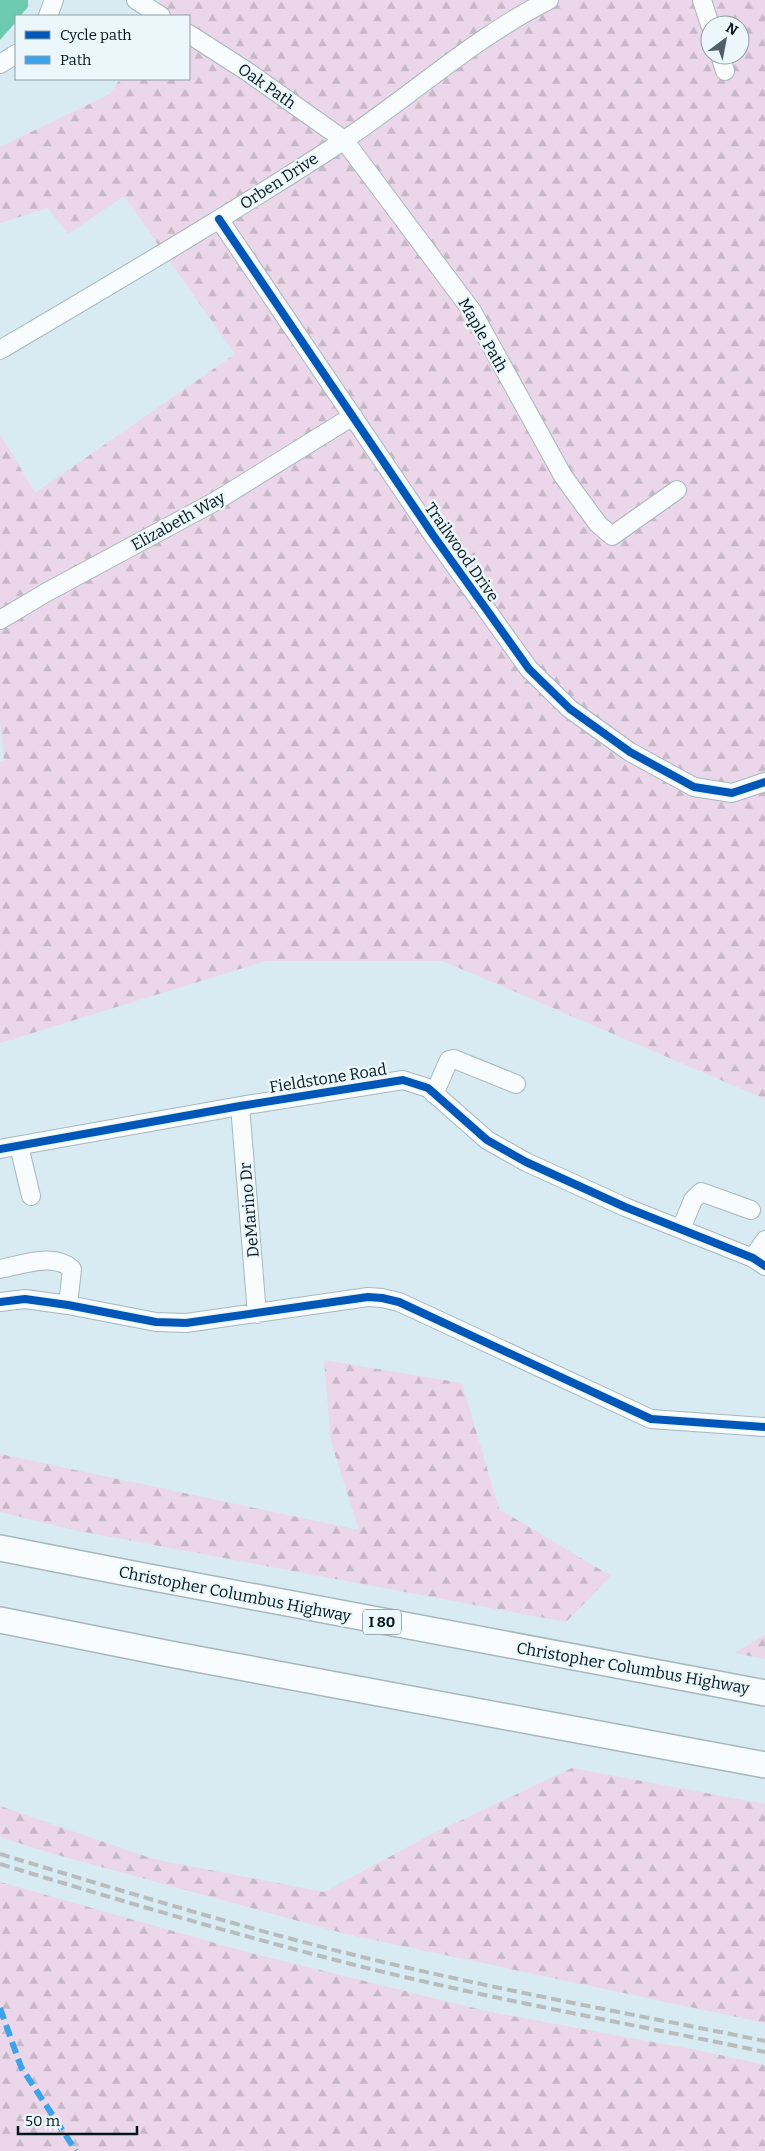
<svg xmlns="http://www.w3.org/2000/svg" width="765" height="2151" font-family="Bitter,serif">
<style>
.forest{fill:url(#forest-firs);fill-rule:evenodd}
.water{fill:#6ccab0}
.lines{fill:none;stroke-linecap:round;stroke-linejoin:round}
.minor-casing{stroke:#a5b7bf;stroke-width:20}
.highway-casing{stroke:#a5b7bf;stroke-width:28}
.minor{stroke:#f9fcfd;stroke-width:18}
.highway{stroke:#f9fcfd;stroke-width:25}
.rail{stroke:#b7bcbf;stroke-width:4;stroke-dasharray:10 5;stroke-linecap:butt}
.quiet{stroke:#3ca2ea;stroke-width:6;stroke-dasharray:12 6;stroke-linecap:butt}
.cycleway-casing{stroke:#ecf7fb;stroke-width:11}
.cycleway{stroke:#0057b8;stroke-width:8}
.labels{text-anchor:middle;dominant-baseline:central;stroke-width:5;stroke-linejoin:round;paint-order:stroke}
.shield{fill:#ecf7fb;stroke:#485a61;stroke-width:1}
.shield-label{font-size:15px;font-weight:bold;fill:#02161f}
.street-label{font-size:16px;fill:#02161f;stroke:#ecf7fb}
</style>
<defs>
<pattern id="forest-firs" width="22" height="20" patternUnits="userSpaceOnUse" patternTransform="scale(1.25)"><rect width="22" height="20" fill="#ebd7e9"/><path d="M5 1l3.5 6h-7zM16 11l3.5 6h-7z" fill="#c8b8c7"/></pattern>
</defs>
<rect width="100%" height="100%" fill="#d8eaf2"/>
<path class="forest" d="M159,0H765V1099L443,961H266L0,1043V762L4,761L0,720V434L35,493L235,354L124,196L68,234L48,208L0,223V147L110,94L120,79H189V16H158ZM710,25H740V55H710Z
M324,1360L462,1383L499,1509L611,1576L566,1622L74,1530L0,1512V1454L359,1530L331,1442Z
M765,1635V1659L734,1653Z
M572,1768L765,1804V2023L346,1934L47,1852L0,1837V1806L153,1859L324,1892L432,1834Z
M0,1882L247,1952L490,2012L702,2051L765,2065V2151H0Z"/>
<path class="water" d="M0,0H28V7L20,16H16V22L0,40Z"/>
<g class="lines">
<g class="minor-casing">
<path id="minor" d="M136,0L161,16
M702,0L710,25
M48,16L54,0
M189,34L248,72L344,140L472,311L563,476L598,524L612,536L677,490
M720,55L725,71
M0,64L16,54
M219,219L433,535L529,669L570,709L630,752L694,787L732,793L765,782
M0,350C115,282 231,214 343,141C412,95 475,37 549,0
M0,620L47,592L216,501L353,416
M434,1094L449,1060L454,1059L516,1084
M240,1106L257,1314
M19,1146L31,1196
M0,1149L240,1106L403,1080L428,1088L487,1140L526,1162L625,1207L753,1258L765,1266
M681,1229L693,1200L701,1192L751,1210
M753,1258L765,1240
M0,1269C22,1265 54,1252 72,1269L68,1305
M0,1302L25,1299L68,1305L156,1322L186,1323L368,1297L382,1298L399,1302L651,1419L765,1427"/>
</g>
<g class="highway-casing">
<path id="highway" d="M0,1548L133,1574L765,1693
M0,1620L170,1654L765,1765"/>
</g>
<use href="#minor" class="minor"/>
<use href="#highway" class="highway"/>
<path class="rail" d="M0,1854C116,1889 233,1925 350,1954C487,1988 627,2013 765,2041
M0,1864C115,1899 230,1933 347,1963C485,1998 626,2023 765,2052"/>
<path class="quiet" d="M0,2008L21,2067L76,2151"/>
<g class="cycleway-casing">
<path id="cycleway" d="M219,219L433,535L529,669L570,709L630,752L694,787L732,793L765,782
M0,1149L240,1106L403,1080L428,1088L487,1140L526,1162L625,1207L753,1258L765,1266
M0,1302L25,1299L68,1305L156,1322L186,1323L368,1297L382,1298L399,1302L651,1419L765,1427"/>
</g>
<use href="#cycleway" class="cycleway"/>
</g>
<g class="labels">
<rect class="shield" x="363" y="1609.5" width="38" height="25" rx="4"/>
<g class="shield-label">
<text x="382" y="1622">I 80</text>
</g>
<g class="street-label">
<text transform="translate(267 86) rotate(35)">Oak Path</text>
<text transform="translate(279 181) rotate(-33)">Orben Drive</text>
<text transform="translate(483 335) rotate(60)">Maple Path</text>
<text transform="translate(178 521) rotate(-29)">Elizabeth Way</text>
<text transform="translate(462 552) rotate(55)">Trailwood Drive</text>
<text transform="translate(328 1078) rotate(-9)">Fieldstone Road</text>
<text transform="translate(249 1210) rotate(-95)">DeMarino Dr</text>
<text transform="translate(235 1594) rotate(11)">Christopher Columbus Highway</text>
<text transform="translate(633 1668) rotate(10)">Christopher Columbus Highway</text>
</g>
</g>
<rect x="15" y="15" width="175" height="65" fill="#ecf7fb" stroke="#8e9da3"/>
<rect x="25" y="31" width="25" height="8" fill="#0057b8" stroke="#8e9da3"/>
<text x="60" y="40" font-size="15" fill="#02161f">Cycle path</text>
<rect x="25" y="56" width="25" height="8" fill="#3ca2ea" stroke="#8e9da3"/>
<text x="60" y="65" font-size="15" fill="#02161f">Path</text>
<g transform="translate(725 40) rotate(32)"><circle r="24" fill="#ecf7fb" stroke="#8e9da3"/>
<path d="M0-4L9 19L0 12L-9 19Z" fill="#4d6069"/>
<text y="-8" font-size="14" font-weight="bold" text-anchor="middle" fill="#02161f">N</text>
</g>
<path d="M18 2126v8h119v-8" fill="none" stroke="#02161f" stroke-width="2.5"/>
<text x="25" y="2126" font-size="15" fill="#02161f" stroke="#ecf7fb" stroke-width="4" paint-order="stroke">50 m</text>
</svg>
